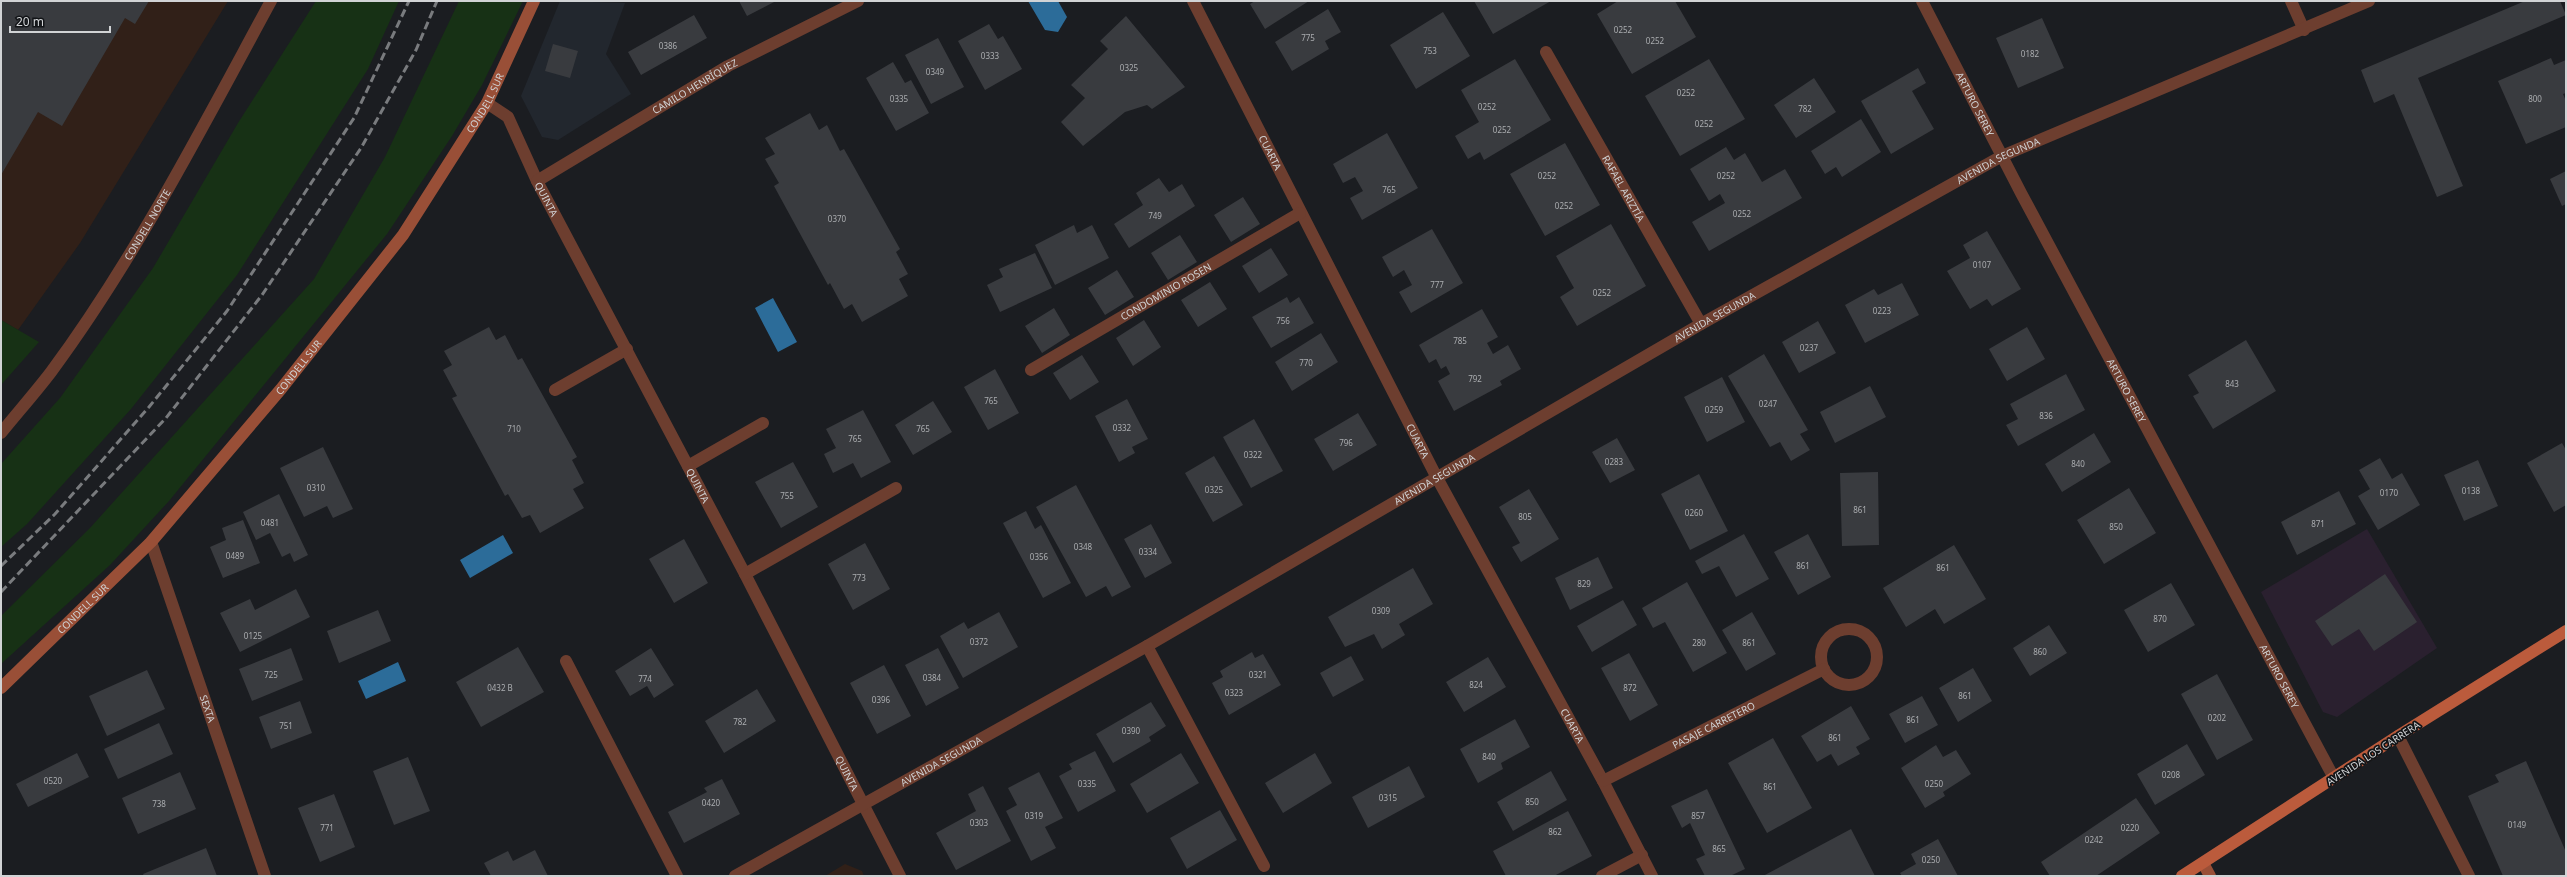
<svg xmlns="http://www.w3.org/2000/svg" width="2567" height="877" font-family="'Noto Sans',sans-serif">
<style>
.built{fill:#22272e}
.industrial{fill:#312018}
.education{fill:#2a202f}
.green{fill:#173115}
.water{fill:#2c6c99}
.building{fill:#393b3f}
.lines{fill:none;stroke-linecap:round;stroke-linejoin:round}
.lane{stroke:#6d3e2f;stroke-width:12}
.street{stroke:#6d3e2f;stroke-width:12}
.secondary{stroke:#994f37;stroke-width:12}
.primary{stroke:#bb5b3c;stroke-width:12}
.rail{stroke:#797b7e;stroke-width:3;stroke-dasharray:8 4;stroke-linecap:butt}
.labels{text-anchor:middle;dominant-baseline:central;stroke-width:3.5;stroke-linejoin:round;paint-order:stroke}
.number-label{font-size:8px;fill:#abadb0}
.street-label{font-size:10px;fill:#d1d3d5;stroke:#121417}
</style>
<rect width="100%" height="100%" fill="#1b1d21"/>
<path class="built" d="M560,1L625,3L606,54L631,94L558,140L542,137L521,96Z"/>
<path class="industrial" d="M1,1H228L80,243L18,330L1,320Z
M845,864L862,871L864,876H825Z"/>
<path class="education" d="M2367,529L2437,648L2337,717L2323,712L2261,592Z"/>
<path class="green" d="M316,1H399L368,69L237,275L131,409L27,524L1,547V464L60,398L153,268L238,123Z
M459,1H523L482,85L452,136L387,234L169,501L110,565L1,664V616L90,528L314,279L385,157Z
M1,320L39,342L1,385Z"/>
<path class="water" d="M1028,1H1058L1067,17L1058,32L1045,30Z
M773,298L797,342L778,352L755,308Z
M503,535L513,553L470,578L460,560Z
M398,662L406,681L366,699L358,681Z"/>
<path class="building" d="M1,1H149L135,24L125,18L62,126L38,112L1,175Z
M739,1H776L747,16Z
M1255,1H1309L1265,29L1250,4Z
M1474,1H1551L1493,34Z
M1618,1H1675L1696,37L1632,74L1597,14Z
M2525,1H2560L2566,15L2418,78L2463,186L2437,197L2394,94L2374,103L2361,70Z
M1328,9L1341,32L1325,41L1329,49L1292,71L1275,42Z
M1443,12L1470,56L1416,89L1390,45Z
M694,15L707,38L641,75L628,52Z
M1126,16L1185,87L1152,109L1147,105L1125,112L1083,146L1061,122L1085,98L1071,85L1108,49L1100,41Z
M2042,18L2064,68L2018,88L1996,38Z
M989,24L998,39L1003,36L1022,69L985,90L958,41Z
M938,38L964,87L931,104L905,55Z
M553,44L578,51L570,78L545,71Z
M2551,58L2554,65L2566,60V93L2563,94L2566,101V127L2526,144L2498,81Z
M1515,59L1551,120L1484,160L1480,152L1468,159L1455,136L1479,122L1461,90Z
M1709,59L1745,119L1680,156L1645,96Z
M893,62L905,83L911,80L929,113L896,131L866,78Z
M1918,68L1926,83L1912,91L1934,129L1891,154L1861,101Z
M1814,78L1836,112L1796,138L1774,105Z
M810,113L819,130L827,125L840,151L844,149L900,249L896,252L908,274L899,279L908,296L862,322L852,304L844,309L830,283L828,285L774,186L779,183L765,159L775,154L765,138Z
M1861,119L1881,152L1842,177L1836,167L1825,174L1811,151Z
M1387,133L1418,188L1362,220L1350,198L1363,191L1355,177L1343,183L1333,164Z
M1565,143L1600,205L1545,236L1510,174Z
M1726,147L1734,160L1745,153L1762,182L1785,169L1802,198L1709,251L1692,222L1725,203L1720,194L1709,201L1690,169Z
M2566,171V204L2562,206L2550,179Z
M1159,178L1169,192L1182,184L1195,206L1129,248L1114,224L1143,205L1136,193Z
M1243,197L1260,224L1231,242L1214,215Z
M1611,224L1646,286L1577,326L1560,297L1574,288L1556,256Z
M1074,225L1077,233L1092,225L1109,258L1055,285L1035,245Z
M1432,229L1463,283L1411,313L1399,292L1412,285L1404,270L1393,277L1382,257Z
M1987,231L2021,289L1992,306L1987,299L1970,309L1947,271L1970,258L1963,245Z
M1180,235L1197,262L1168,280L1151,253Z
M1271,248L1288,275L1259,293L1242,266Z
M1035,253L1052,288L1000,312L987,285L1003,277L999,269Z
M1117,270L1134,297L1105,315L1088,288Z
M1210,282L1227,309L1198,327L1181,300Z
M1902,283L1919,315L1865,343L1845,305L1874,289L1878,295Z
M1287,297L1290,303L1299,297L1314,323L1271,348L1252,317Z
M1054,308L1070,335L1042,353L1025,326Z
M1482,309L1498,337L1487,343L1493,354L1508,345L1521,369L1500,381L1502,385L1454,411L1438,381L1450,374L1446,366L1441,369L1436,359L1429,363L1419,345Z
M1144,320L1161,347L1133,366L1116,338Z
M1818,321L1836,353L1799,373L1782,342Z
M489,327L496,340L505,335L518,360L522,358L577,457L572,460L584,483L573,489L584,508L540,533L530,515L522,518L508,494L505,496L452,398L457,396L443,370L452,365L444,351Z
M2027,327L2045,359L2007,381L1989,349Z
M1321,333L1338,362L1292,391L1275,362Z
M2246,340L2276,391L2213,429L2193,396L2199,393L2188,375Z
M1764,354L1808,430L1800,434L1810,450L1791,461L1780,442L1770,447L1728,376Z
M1082,355L1099,382L1070,400L1053,373Z
M995,369L1019,413L988,430L964,387Z
M2066,374L2085,410L2018,446L2006,425L2018,419L2010,404Z
M1722,377L1745,422L1707,442L1684,397Z
M1870,386L1886,417L1835,443L1820,412Z
M1127,399L1148,439L1132,447L1135,453L1119,462L1095,416Z
M933,401L952,432L913,455L895,425Z
M863,410L891,462L861,478L853,463L833,473L824,454L836,448L826,429Z
M1358,413L1377,445L1333,471L1314,439Z
M1254,419L1283,471L1251,488L1223,437Z
M2094,433L2111,462L2062,492L2045,464Z
M1617,438L1635,470L1610,483L1592,452Z
M2562,443L2566,450V505L2554,512L2527,463Z
M323,447L353,509L333,518L327,506L304,517L280,468Z
M1214,456L1243,505L1213,522L1185,473Z
M2380,458L2392,479L2402,473L2420,505L2378,530L2358,496L2370,489L2359,470Z
M2478,460L2498,506L2464,521L2444,475Z
M793,462L818,507L781,528L755,482Z
M1878,472L1879,545L1842,546L1840,473Z
M1699,474L1728,531L1690,550L1661,494Z
M1076,485L1131,587L1112,597L1106,586L1086,597L1036,507Z
M2129,488L2156,533L2104,564L2077,520Z
M1529,489L1559,539L1521,562L1512,547L1520,543L1499,507Z
M2339,491L2356,524L2297,555L2281,522Z
M279,494L308,555L294,562L290,553L282,557L270,533L256,540L243,512Z
M1026,511L1035,529L1041,525L1071,583L1043,598L1003,523Z
M243,520L260,563L223,578L210,547L226,540L222,528Z
M1151,524L1172,563L1145,578L1124,539Z
M1744,534L1769,579L1736,597L1719,566L1702,574L1695,561Z
M1808,534L1831,577L1798,595L1774,552Z
M684,539L708,583L674,603L649,559Z
M865,543L890,589L853,610L828,564Z
M1954,545L1986,599L1944,624L1935,609L1906,627L1883,588Z
M1598,557L1613,588L1570,610L1555,578Z
M1413,568L1433,604L1399,624L1405,635L1382,649L1374,634L1345,647L1328,617Z
M2385,574L2417,622L2374,651L2359,629L2332,646L2315,621Z
M1687,582L1727,653L1693,672L1665,622L1653,628L1642,608Z
M2171,583L2195,625L2148,652L2124,610Z
M296,589L310,617L240,652L220,613L250,599L255,610Z
M1623,600L1637,625L1592,652L1577,626Z
M378,610L391,641L339,663L327,631Z
M999,612L1018,647L963,678L940,636L964,622L968,629Z
M1752,612L1776,654L1746,671L1722,630Z
M2049,625L2067,653L2030,676L2013,648Z
M518,647L544,692L481,727L456,682Z
M291,648L303,680L252,701L239,669Z
M651,648L674,685L654,698L647,686L630,696L615,671Z
M938,648L959,688L926,706L905,665Z
M1252,652L1255,658L1263,654L1281,685L1229,715L1212,683L1223,677L1220,671Z
M1629,653L1658,705L1630,721L1601,668Z
M1351,656L1364,680L1333,697L1320,673Z
M1488,657L1506,687L1464,712L1446,682Z
M884,665L911,716L877,734L850,683Z
M1973,668L1992,701L1958,722L1939,688Z
M147,670L165,709L107,736L89,696Z
M2217,674L2253,740L2217,760L2181,694Z
M757,689L776,721L724,753L705,721Z
M1922,696L1938,725L1905,743L1889,714Z
M300,701L312,733L271,749L259,717Z
M1151,702L1166,726L1149,737L1151,741L1113,763L1096,734Z
M1851,706L1870,739L1856,747L1860,754L1838,766L1831,754L1817,762L1801,736Z
M1515,719L1530,747L1501,763L1503,769L1478,783L1460,749Z
M159,723L173,754L118,779L104,749Z
M1773,738L1812,808L1767,833L1728,763Z
M2187,744L2205,775L2155,805L2137,774Z
M1936,745L1943,757L1956,750L1971,774L1943,792L1945,796L1925,808L1901,768Z
M1095,751L1116,791L1078,812L1059,776L1072,769L1069,764Z
M77,753L89,777L28,807L16,784Z
M1181,753L1199,783L1147,813L1130,784Z
M1315,753L1332,783L1283,813L1265,783Z
M408,757L430,811L394,825L373,771Z
M2526,761L2566,852V876H2503L2468,796L2499,782L2495,775Z
M1409,766L1425,797L1368,828L1352,797Z
M1551,771L1567,800L1513,831L1497,802Z
M180,772L196,809L138,834L122,798Z
M1039,772L1063,818L1045,827L1056,848L1031,861L1006,811L1017,805L1008,788Z
M722,779L740,814L684,843L668,812L707,792L704,788Z
M983,786L1011,841L956,870L936,833L976,811L968,794Z
M1707,789L1745,869L1730,876H1705L1696,859L1705,855L1690,823L1682,828L1671,806Z
M334,794L355,847L320,862L298,808Z
M2136,798L2160,833L2096,876H2050L2041,862Z
M1220,810L1237,840L1187,869L1170,838Z
M1568,811L1592,856L1554,876H1506L1493,851Z
M1851,829L1875,876H1763Z
M1938,839L1958,876H1902L1900,873L1916,864L1911,854Z
M206,848L217,876H144L143,874Z
M535,850L548,876H491L484,863L508,851L513,861Z"/>
<g class="lines">
<path class="lane" d="M555,390L627,349
M688,466L763,423
M566,661L677,876"/>
<g class="street">
<path id="s1" d="M1193,1L1436,476L1603,781L1652,876"/>
<path id="s2" d="M1922,1L2021,193L2334,778"/>
<path d="M2291,1L2304,30"/>
<path id="s3" d="M1546,52L1701,324"/>
<path id="s4" d="M487,103L508,117L537,181L745,574L900,876"/>
<path id="s5" d="M537,181L728,66L858,1"/>
<path id="s6" d="M1031,370L1300,213"/>
<path id="s7" d="M1,433C18,412 35,393 51,372C136,257 203,126 271,1"/>
<path id="s8" d="M151,542L265,876"/>
<path d="M745,574L896,488"/>
<circle cx="1849" cy="657" r="28"/>
<path d="M1147,646L1264,866"/>
<path d="M2398,736L2469,876"/>
<path id="s9" d="M1603,781L1824,669"/>
<path id="s10" d="M735,876L1147,646L1701,324L2002,156L2369,1"/>
<path d="M1602,876L1642,855"/>
</g>
<g class="secondary">
<path id="s11" d="M1,688L151,542L281,389L403,235L487,103L534,1"/>
<path d="M2203,863L2210,876"/>
</g>
<path class="primary" d="M2182,876L2398,736L2566,631"/>
<path class="rail" d="M1,566L55,514L149,407L227,311L354,118L409,1
M1,592L166,418L262,295L361,148L416,50L437,1"/>
</g>
<g class="labels">
<g class="number-label">
<text x="1623" y="29">0252</text>
<text x="1308" y="37">775</text>
<text x="1655" y="40">0252</text>
<text x="668" y="45">0386</text>
<text x="1430" y="50">753</text>
<text x="2030" y="53">0182</text>
<text x="990" y="55">0333</text>
<text x="1129" y="67">0325</text>
<text x="935" y="71">0349</text>
<text x="1686" y="92">0252</text>
<text x="899" y="98">0335</text>
<text x="2535" y="98">800</text>
<text x="1487" y="106">0252</text>
<text x="1805" y="108">782</text>
<text x="1704" y="123">0252</text>
<text x="1502" y="129">0252</text>
<text x="1547" y="175">0252</text>
<text x="1726" y="175">0252</text>
<text x="1389" y="189">765</text>
<text x="1564" y="205">0252</text>
<text x="1742" y="213">0252</text>
<text x="1155" y="215">749</text>
<text x="837" y="218">0370</text>
<text x="1982" y="264">0107</text>
<text x="1437" y="284">777</text>
<text x="1602" y="292">0252</text>
<text x="1882" y="310">0223</text>
<text x="1283" y="320">756</text>
<text x="1460" y="340">785</text>
<text x="1809" y="347">0237</text>
<text x="1306" y="362">770</text>
<text x="1475" y="378">792</text>
<text x="2232" y="383">843</text>
<text x="991" y="400">765</text>
<text x="1768" y="403">0247</text>
<text x="1714" y="409">0259</text>
<text x="2046" y="415">836</text>
<text x="1122" y="427">0332</text>
<text x="514" y="428">710</text>
<text x="923" y="428">765</text>
<text x="855" y="438">765</text>
<text x="1346" y="442">796</text>
<text x="1253" y="454">0322</text>
<text x="1614" y="461">0283</text>
<text x="2078" y="463">840</text>
<text x="316" y="487">0310</text>
<text x="1214" y="489">0325</text>
<text x="2471" y="490">0138</text>
<text x="2389" y="492">0170</text>
<text x="787" y="495">755</text>
<text x="1860" y="509">861</text>
<text x="1694" y="512">0260</text>
<text x="1525" y="516">805</text>
<text x="270" y="522">0481</text>
<text x="2318" y="523">871</text>
<text x="2116" y="526">850</text>
<text x="1083" y="546">0348</text>
<text x="1148" y="551">0334</text>
<text x="235" y="555">0489</text>
<text x="1039" y="556">0356</text>
<text x="1803" y="565">861</text>
<text x="1943" y="567">861</text>
<text x="859" y="577">773</text>
<text x="1584" y="583">829</text>
<text x="1381" y="610">0309</text>
<text x="2160" y="618">870</text>
<text x="253" y="635">0125</text>
<text x="979" y="641">0372</text>
<text x="1699" y="642">280</text>
<text x="1749" y="642">861</text>
<text x="2040" y="651">860</text>
<text x="271" y="674">725</text>
<text x="1258" y="674">0321</text>
<text x="932" y="677">0384</text>
<text x="645" y="678">774</text>
<text x="1476" y="684">824</text>
<text x="500" y="687">0432 B</text>
<text x="1630" y="687">872</text>
<text x="1234" y="692">0323</text>
<text x="1965" y="695">861</text>
<text x="881" y="699">0396</text>
<text x="2217" y="717">0202</text>
<text x="1913" y="719">861</text>
<text x="740" y="721">782</text>
<text x="286" y="725">751</text>
<text x="1131" y="730">0390</text>
<text x="1835" y="737">861</text>
<text x="1489" y="756">840</text>
<text x="2171" y="774">0208</text>
<text x="53" y="780">0520</text>
<text x="1087" y="783">0335</text>
<text x="1934" y="783">0250</text>
<text x="1770" y="786">861</text>
<text x="1388" y="797">0315</text>
<text x="1532" y="801">850</text>
<text x="711" y="802">0420</text>
<text x="159" y="803">738</text>
<text x="1034" y="815">0319</text>
<text x="1698" y="815">857</text>
<text x="979" y="822">0303</text>
<text x="2517" y="824">0149</text>
<text x="327" y="827">771</text>
<text x="2130" y="827">0220</text>
<text x="1555" y="831">862</text>
<text x="2094" y="839">0242</text>
<text x="1719" y="848">865</text>
<text x="1931" y="859">0250</text>
</g>
<g class="street-label">
<text stroke="none"><textPath href="#s5" startOffset="184">CAMILO HENRÍQUEZ</textPath></text>
<text stroke="none"><textPath href="#s11" startOffset="762">CONDELL SUR</textPath></text>
<text stroke="none"><textPath href="#s2" startOffset="116">ARTURO SEREY</textPath></text>
<text stroke="none"><textPath href="#s1" startOffset="170">CUARTA</textPath></text>
<text stroke="none"><textPath href="#s10" startOffset="1452">AVENIDA SEGUNDA</textPath></text>
<text stroke="none"><textPath href="#s3" startOffset="157">RAFAEL ARIZTÍA</textPath></text>
<text stroke="none"><textPath href="#s4" startOffset="116">QUINTA</textPath></text>
<text stroke="none"><textPath href="#s7" startOffset="255">CONDELL NORTE</textPath></text>
<text stroke="none"><textPath href="#s6" startOffset="156">CONDOMINIO ROSEN</textPath></text>
<text stroke="none"><textPath href="#s10" startOffset="1128">AVENIDA SEGUNDA</textPath></text>
<text stroke="none"><textPath href="#s11" startOffset="438">CONDELL SUR</textPath></text>
<text stroke="none"><textPath href="#s2" startOffset="440">ARTURO SEREY</textPath></text>
<text stroke="none"><textPath href="#s1" startOffset="494">CUARTA</textPath></text>
<text stroke="none"><textPath href="#s10" startOffset="804">AVENIDA SEGUNDA</textPath></text>
<text stroke="none"><textPath href="#s4" startOffset="440">QUINTA</textPath></text>
<text stroke="none"><textPath href="#s11" startOffset="114">CONDELL SUR</textPath></text>
<text stroke="none"><textPath href="#s2" startOffset="764">ARTURO SEREY</textPath></text>
<text stroke="none"><textPath href="#s8" startOffset="176">SEXTA</textPath></text>
<text stroke="none"><textPath href="#s1" startOffset="818">CUARTA</textPath></text>
<text stroke="none"><textPath href="#s9" startOffset="124">PASAJE CARRETERO</textPath></text>
<text transform="translate(2373 753) rotate(-33)">AVENIDA LOS CARRERA</text>
<text stroke="none"><textPath href="#s10" startOffset="236">AVENIDA SEGUNDA</textPath></text>
<text stroke="none"><textPath href="#s4" startOffset="764">QUINTA</textPath></text>
</g>
</g>
<rect width="2567" height="877" fill="none" stroke="#d1d3d5" stroke-width="4"/>
<path d="M10 26v6h100v-6" fill="none" stroke="#d1d3d5" stroke-width="2"/>
<text x="16" y="26" font-size="12" fill="#d1d3d5" stroke="#121417" stroke-width="3" paint-order="stroke">20 m</text>
</svg>
